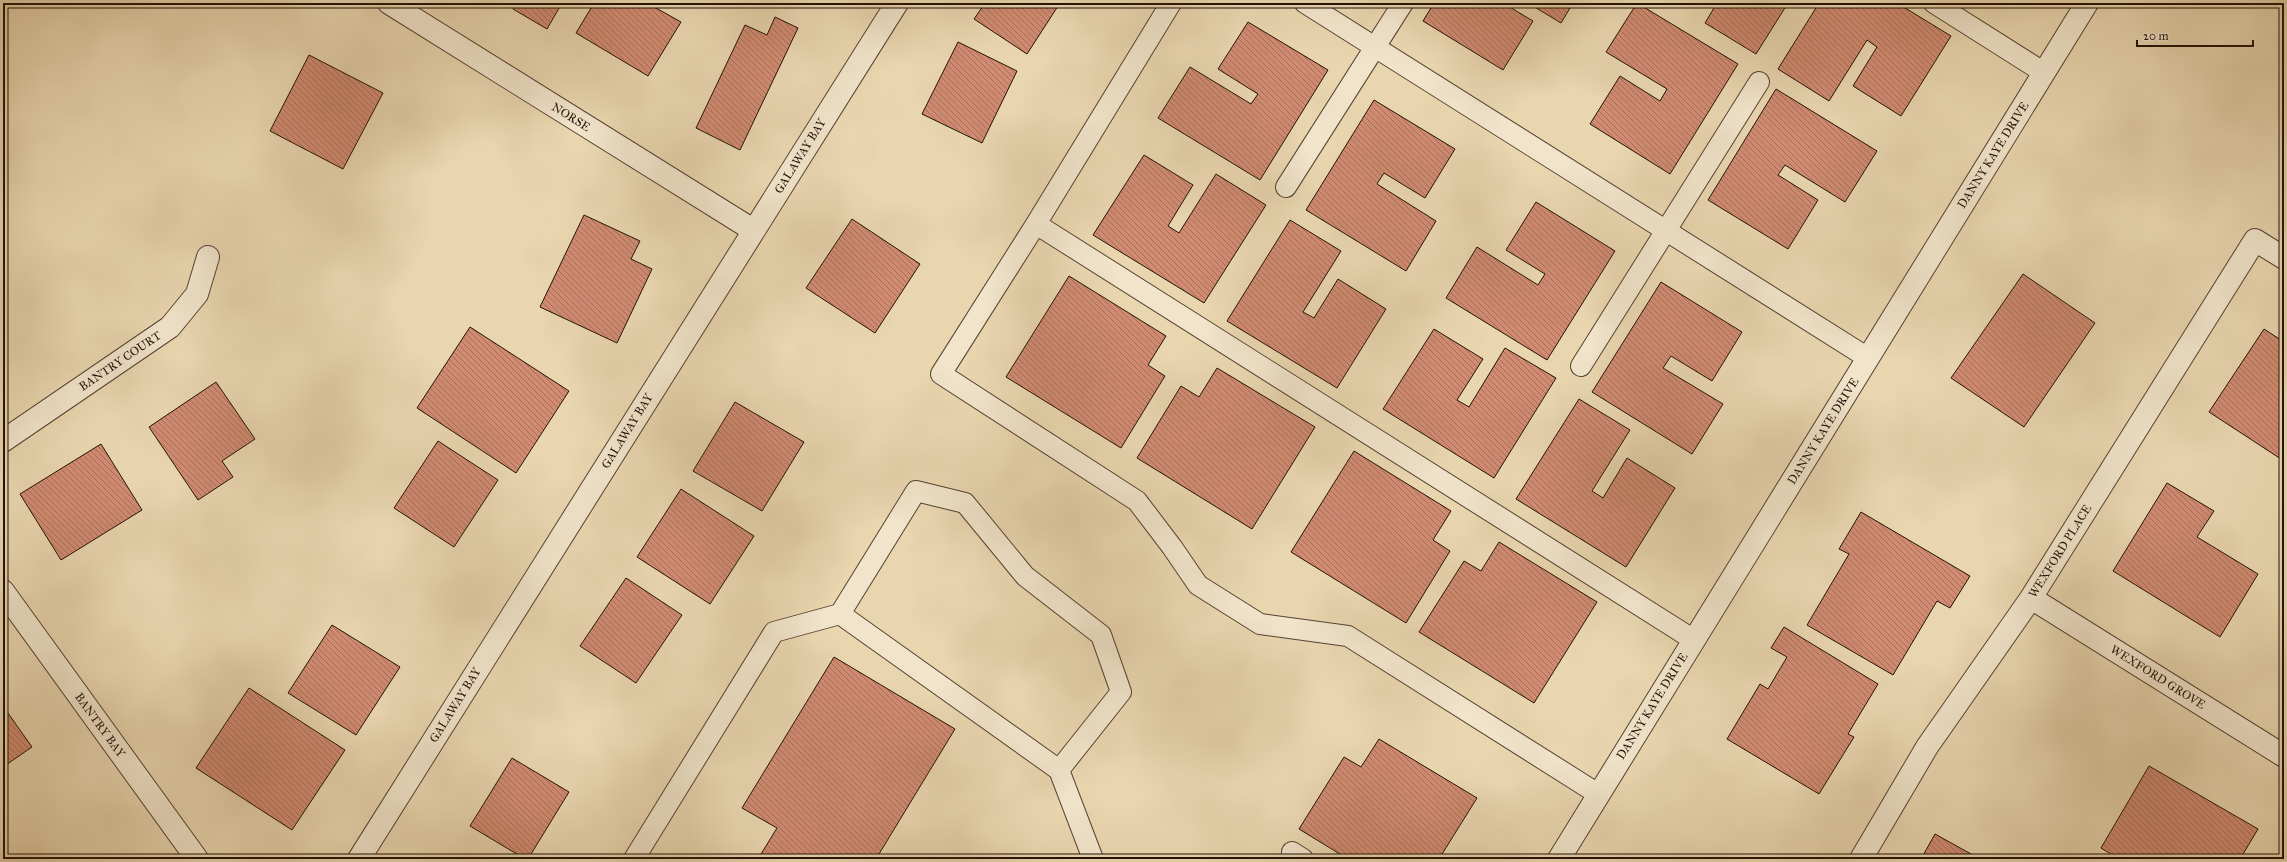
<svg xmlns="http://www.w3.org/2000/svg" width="2287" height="862" viewBox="0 0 2287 862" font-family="'IM FELL Great Primer',serif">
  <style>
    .building { fill: url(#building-back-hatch); stroke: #231107 }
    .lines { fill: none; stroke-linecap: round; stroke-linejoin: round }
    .lane-casing { stroke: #544231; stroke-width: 22 }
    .street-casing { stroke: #544231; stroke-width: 24 }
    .lane { stroke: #f1e4cb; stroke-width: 20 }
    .street { stroke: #f1e4cb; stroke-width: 22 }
    .labels { text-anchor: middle; stroke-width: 3; stroke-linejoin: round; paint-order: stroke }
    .street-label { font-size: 12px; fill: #231107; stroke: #f1e4cb }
  </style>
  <defs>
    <pattern id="building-back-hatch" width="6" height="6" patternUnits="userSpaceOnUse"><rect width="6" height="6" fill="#d08b71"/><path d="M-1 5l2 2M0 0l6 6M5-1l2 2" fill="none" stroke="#a8705b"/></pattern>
  </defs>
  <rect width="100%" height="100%" fill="#e9d6af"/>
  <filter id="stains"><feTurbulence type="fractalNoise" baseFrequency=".005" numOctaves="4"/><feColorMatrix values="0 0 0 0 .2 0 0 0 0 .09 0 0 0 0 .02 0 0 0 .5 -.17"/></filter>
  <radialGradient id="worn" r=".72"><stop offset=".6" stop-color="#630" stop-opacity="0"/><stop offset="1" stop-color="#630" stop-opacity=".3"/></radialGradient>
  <path class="building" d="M 516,3 L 562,3 L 547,29 L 513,9 Z
    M 594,3 L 647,3 L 681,22 L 648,76 L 576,33 Z
    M 985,3 L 1060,3 L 1027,54 L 974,19 Z
    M 1434,3 L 1503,3 L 1533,21 L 1503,70 L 1423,21 Z
    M 1528,3 L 1573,3 L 1561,23 Z
    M 1637,3 L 1738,64 L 1670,174 L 1590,124 L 1620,76 L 1660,101 L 1667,89 L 1606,52 Z
    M 1717,3 L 1788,3 L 1756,54 L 1705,23 Z
    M 1819,3 L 1897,3 L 1951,36 L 1901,116 L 1853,86 L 1877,47 L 1867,40 L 1829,101 L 1778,69 Z
    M 775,17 L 798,28 L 740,150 L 696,128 L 745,25 L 767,35 Z
    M 1248,22 L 1328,70 L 1260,180 L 1158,118 L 1190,67 L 1251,104 L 1258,94 L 1218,69 Z
    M 958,42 L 1017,71 L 982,143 L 922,114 Z
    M 309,55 L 383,93 L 343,169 L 270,131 Z
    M 1776,89 L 1877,151 L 1845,202 L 1785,165 L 1778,175 L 1818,200 L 1788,249 L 1708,200 Z
    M 1374,100 L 1455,149 L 1425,198 L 1384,173 L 1377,184 L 1436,221 L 1406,271 L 1306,210 Z
    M 1144,155 L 1193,185 L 1168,226 L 1179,233 L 1216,174 L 1266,205 L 1204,303 L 1093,235 Z
    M 1536,202 L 1615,251 L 1547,360 L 1446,298 L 1477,247 L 1538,285 L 1545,274 L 1506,250 Z
    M 584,215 L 640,241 L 631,259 L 652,269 L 617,343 L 540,307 Z
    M 852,219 L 920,264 L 875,333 L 806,288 Z
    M 1290,220 L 1341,251 L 1303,312 L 1314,318 L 1338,279 L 1386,309 L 1337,388 L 1227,321 Z
    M 2023,274 L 2095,323 L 2024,427 L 1951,378 Z
    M 1069,276 L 1166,336 L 1148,365 L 1165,376 L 1121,448 L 1006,377 Z
    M 1661,282 L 1742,332 L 1712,381 L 1671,356 L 1663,368 L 1723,404 L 1692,454 L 1592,392 Z
    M 470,327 L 569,391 L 516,473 L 417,408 Z
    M 1434,329 L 1483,359 L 1457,400 L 1469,407 L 1505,348 L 1556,378 L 1494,478 L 1383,409 Z
    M 2264,329 L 2284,342 L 2284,461 L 2209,412 Z
    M 1217,368 L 1315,427 L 1252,529 L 1137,458 L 1181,386 L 1199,397 Z
    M 216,382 L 255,439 L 222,461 L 233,477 L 198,500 L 149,427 Z
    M 1579,399 L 1630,430 L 1592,491 L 1603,498 L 1627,458 L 1675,488 L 1626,567 L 1516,499 Z
    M 735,402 L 804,442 L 762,511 L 693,471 Z
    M 438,441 L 498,480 L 454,547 L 394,508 Z
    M 101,444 L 142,510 L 61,560 L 20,494 Z
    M 1354,451 L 1451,511 L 1433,540 L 1450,551 L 1406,623 L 1291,552 Z
    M 2167,483 L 2214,511 L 2197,537 L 2258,574 L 2220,637 L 2113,571 Z
    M 681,489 L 754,536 L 710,604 L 637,557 Z
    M 1861,512 L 1970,576 L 1950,608 L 1937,601 L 1893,675 L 1807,625 L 1849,554 L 1839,549 Z
    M 1499,542 L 1597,602 L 1534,703 L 1419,632 L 1464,561 L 1481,571 Z
    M 626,578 L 682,615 L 636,683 L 580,646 Z
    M 332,625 L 400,667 L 356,735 L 288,693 Z
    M 1784,627 L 1878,684 L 1848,734 L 1854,737 L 1819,794 L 1727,739 L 1760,684 L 1768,689 L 1787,657 L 1771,648 Z
    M 834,657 L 955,729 L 876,859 L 826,859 L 819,855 L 816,859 L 758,859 L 777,828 L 742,808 Z
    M 249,688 L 345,750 L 292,830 L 196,768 Z
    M 3,706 L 32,747 L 3,767 Z
    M 1379,739 L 1477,798 L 1439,859 L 1348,859 L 1299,829 L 1344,757 L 1361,767 Z
    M 512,758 L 569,792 L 528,859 L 525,859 L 470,826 Z
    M 2149,766 L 2258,829 L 2240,859 L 2119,859 L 2101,848 Z
    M 1935,834 L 1980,859 L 1921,859 Z"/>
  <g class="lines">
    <g class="lane-casing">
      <path id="lane" d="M 1171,3 L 1036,224 L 941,374 L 1137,501 L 1172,547 L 1198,585 L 1260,624 L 1348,636 L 1598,794
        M 1305,3 L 1868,358
        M 1934,3 L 2043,72
        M 1286,187 L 1403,3
        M 1036,224 L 1694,640
        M 1581,366 L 1759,82
        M 1059,770 L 1121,692 L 1101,635 L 1025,576 L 965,503 L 916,491 L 840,614 L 1059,770 L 1093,859
        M 1292,852 L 1303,859
        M 634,859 L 774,632 L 840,614"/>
    </g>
    <g class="street-casing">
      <path id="street" d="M 389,3 L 753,230
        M 3,441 L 170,327 L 197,294 L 208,257
        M 3,591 L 197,859
        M 2031,598 L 2284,756
        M 359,859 L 897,3
        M 1559,859 L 2087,3
        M 1861,859 L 1927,747 L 2031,598 L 2255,240 L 2284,258"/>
    </g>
    <use href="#lane" class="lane"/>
    <use href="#street" class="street"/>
  </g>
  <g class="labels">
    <g class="street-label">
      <text transform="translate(571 117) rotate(32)" y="4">NORSE</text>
      <text transform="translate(1993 155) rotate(-58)" y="4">DANNY KAYE DRIVE</text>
      <text transform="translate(800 156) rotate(-58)" y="4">GALAWAY BAY</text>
      <text transform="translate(120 361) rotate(-34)" y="4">BANTRY COURT</text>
      <text transform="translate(627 431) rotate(-58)" y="4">GALAWAY BAY</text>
      <text transform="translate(1823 431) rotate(-58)" y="4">DANNY KAYE DRIVE</text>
      <text transform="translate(2060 551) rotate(-58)" y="4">WEXFORD PLACE</text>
      <text transform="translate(2158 677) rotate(32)" y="4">WEXFORD GROVE</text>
      <text transform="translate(455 705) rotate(-58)" y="4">GALAWAY BAY</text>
      <text transform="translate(1652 706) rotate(-58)" y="4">DANNY KAYE DRIVE</text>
      <text transform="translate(100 725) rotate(54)" y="4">BANTRY BAY</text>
    </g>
  </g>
  <rect width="2287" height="862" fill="none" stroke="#e9d6af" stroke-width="16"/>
  <rect x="4" y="4" width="2279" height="854" fill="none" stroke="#231107" stroke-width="2"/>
  <rect x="8" y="8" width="2271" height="846" fill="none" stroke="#231107"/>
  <path d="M2137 40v6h116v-6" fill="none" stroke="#231107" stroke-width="2"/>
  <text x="2143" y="40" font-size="12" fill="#231107" stroke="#f1e4cb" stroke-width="3" paint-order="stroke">20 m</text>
  <rect width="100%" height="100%" filter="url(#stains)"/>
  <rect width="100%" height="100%" fill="url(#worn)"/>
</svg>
